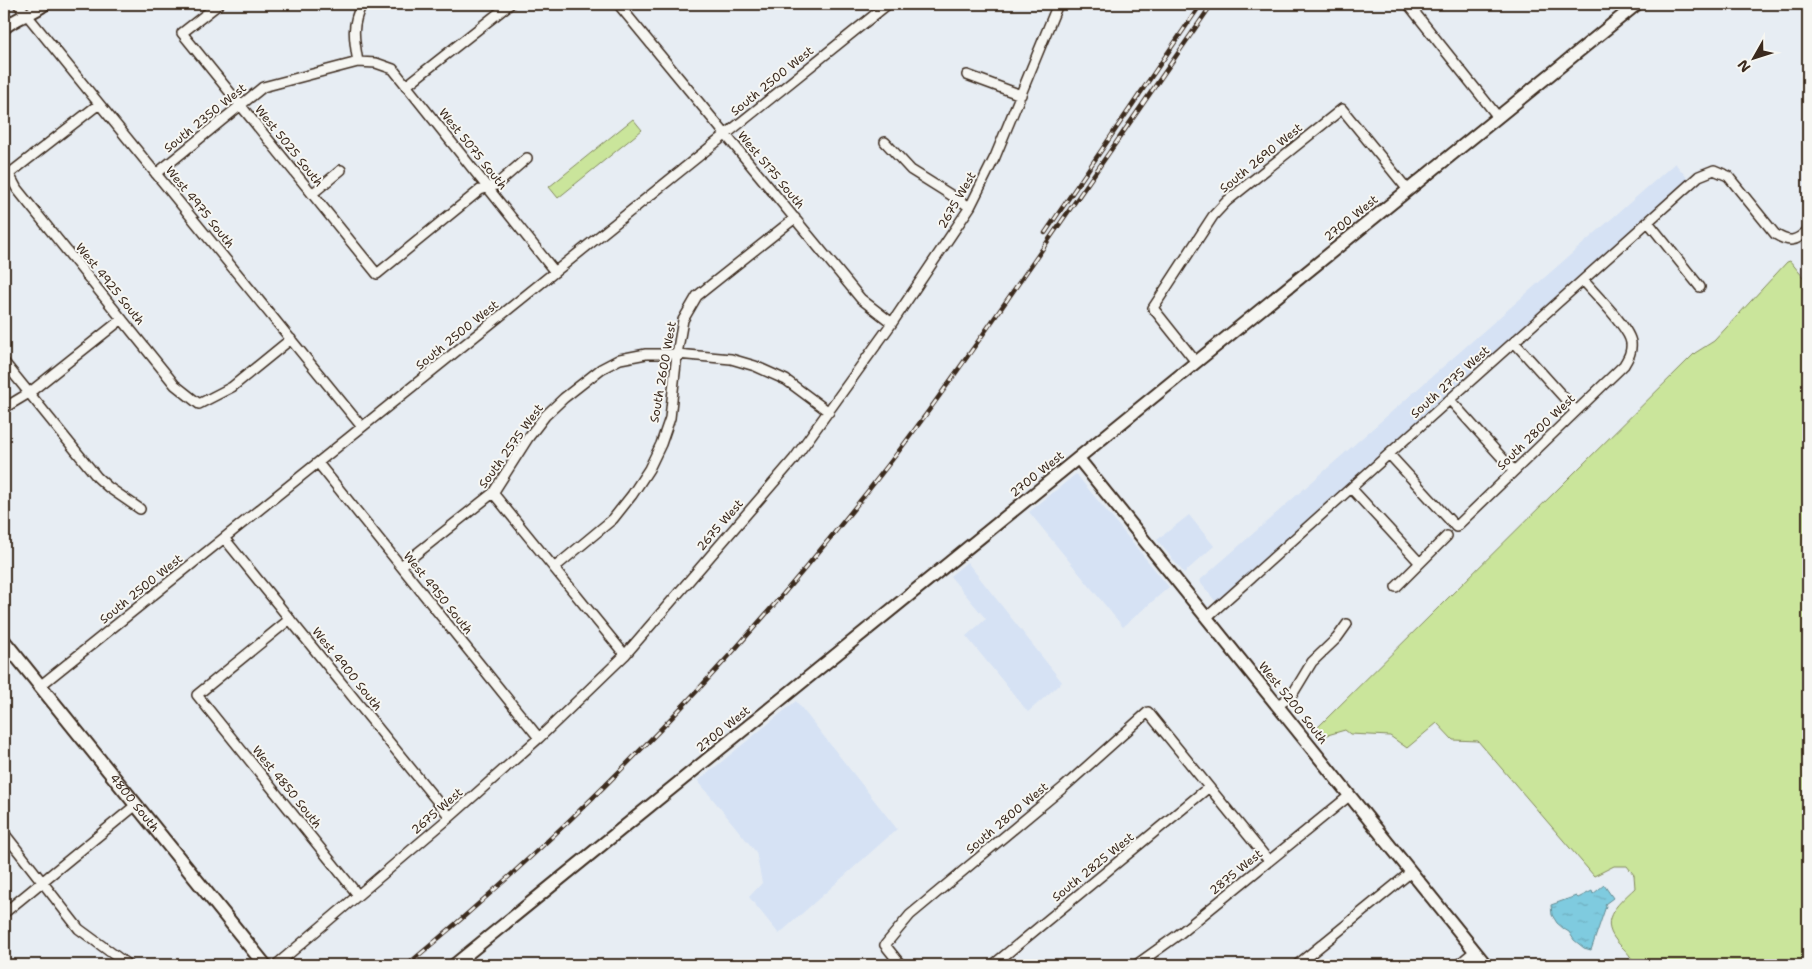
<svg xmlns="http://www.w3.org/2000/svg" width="1812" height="969" viewBox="0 0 1812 969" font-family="'Shantell Sans',sans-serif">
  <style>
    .built { fill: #d6e2f4 }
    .green { fill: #cae59b; stroke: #82885c }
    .water { fill: url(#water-ripples); stroke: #648b92 }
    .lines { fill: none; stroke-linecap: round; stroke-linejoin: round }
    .minor-casing { stroke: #3b2a1e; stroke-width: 12 }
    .tertiary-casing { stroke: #3b2a1e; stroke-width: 15 }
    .secondary-casing { stroke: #3b2a1e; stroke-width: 16 }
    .minor { stroke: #f6f6f2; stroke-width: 9 }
    .tertiary { stroke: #f6f6f2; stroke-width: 11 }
    .secondary { stroke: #f6f6f2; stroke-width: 12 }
    .rail-casing { stroke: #3b2a1e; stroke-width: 4.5 }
    .rail { stroke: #f6f6f2; stroke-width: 2.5; stroke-dasharray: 8; stroke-linecap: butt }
    .labels { text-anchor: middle; stroke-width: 4; stroke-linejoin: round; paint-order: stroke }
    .street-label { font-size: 12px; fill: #3b2a1e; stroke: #f6f6f2 }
  </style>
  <defs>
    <pattern id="water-ripples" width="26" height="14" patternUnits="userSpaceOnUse" patternTransform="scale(1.25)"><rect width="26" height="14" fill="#7fcbdf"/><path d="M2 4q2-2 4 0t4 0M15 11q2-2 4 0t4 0" fill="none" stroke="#6faebf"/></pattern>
  </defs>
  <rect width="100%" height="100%" fill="#e7edf3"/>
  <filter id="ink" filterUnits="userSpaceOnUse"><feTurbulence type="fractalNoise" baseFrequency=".02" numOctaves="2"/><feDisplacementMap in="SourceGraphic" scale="10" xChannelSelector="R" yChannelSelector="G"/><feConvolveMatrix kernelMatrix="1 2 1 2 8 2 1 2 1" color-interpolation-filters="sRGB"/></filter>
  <g filter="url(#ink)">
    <path class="built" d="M 1675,163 L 1688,179 L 1216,602 L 1199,581 Z
      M 1076,474 L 1169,587 L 1123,627 L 1029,512 Z
      M 1189,515 L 1214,546 L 1184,573 L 1157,540 Z
      M 967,562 L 1062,682 L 1028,712 L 966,636 L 986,619 L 950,576 Z
      M 796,701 L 897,829 L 779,934 L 749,897 L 762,883 L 756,852 L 698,781 Z"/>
    <path class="green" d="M 633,119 L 642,130 L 558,198 L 549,187 Z
      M 1790,261 L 1808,283 L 1808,965 L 1634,965 C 1632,957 1627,952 1621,946 C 1596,921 1616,906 1635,888 L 1634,875 L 1627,866 L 1614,866 L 1594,876 L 1478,741 L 1453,740 L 1437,723 L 1407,748 L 1390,736 L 1350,734 L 1345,730 L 1324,736 L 1317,728 L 1695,353 L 1714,341 L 1787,262 Z"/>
    <path class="water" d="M 1604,885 L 1613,898 L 1605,904 L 1606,906 L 1591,950 L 1584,948 L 1574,940 L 1569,932 L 1564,929 L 1557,923 L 1552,915 L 1551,905 L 1576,896 L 1578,898 L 1592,891 L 1593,894 Z"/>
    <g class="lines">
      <g class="minor-casing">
        <path id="minor" d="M 18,4 L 362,427
          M 219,4 L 182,33 L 377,274 L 480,190 L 496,185 L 527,158
          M 618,4 L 861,299 L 892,323
          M 1408,4 L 1498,117
          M 358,62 C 354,39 351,25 362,4
          M 967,75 L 1021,95
          M 406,86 L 510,4
          M 99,104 L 9,174 L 17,189 L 175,385 L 199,404 L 232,387 L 291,339
          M 885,142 L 911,170 L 970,207
          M 156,174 L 263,87 L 358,62 L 376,63 L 393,69 L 555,272
          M 312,194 L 341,170
          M 1648,222 L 1700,287
          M 1514,342 L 1576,411
          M 4,362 L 97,477 L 108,487 L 140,509
          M 1196,362 L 1153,308 L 1213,216 L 1227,201 L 1342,109 L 1408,190
          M 1450,400 L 1514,471
          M 4,408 L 29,393 L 122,319
          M 1389,454 L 1456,527 L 1624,365 C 1628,358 1632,352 1631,343 C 1630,328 1594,293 1583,280
          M 318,463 L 539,738
          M 1351,488 L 1420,563
          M 493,493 L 625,655
          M 224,538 L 450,817
          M 401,566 L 493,493 L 528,438 L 545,416 L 564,398 L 601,369 L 620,359 L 646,354 L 677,354 L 731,359 L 755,366 L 786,380 L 829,412
          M 554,568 L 613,519 L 632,495 L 649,469 L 661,444 L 670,418 L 677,354 L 683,320 L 697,296 L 795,218
          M 1396,587 L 1447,536
          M 1206,618 L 1699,176 L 1714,170 L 1728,176 L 1775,234 C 1789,243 1796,242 1808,230
          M 290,619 L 197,695 L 358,895
          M 40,686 L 888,4
          M 1277,706 L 1292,695 L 1312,662 L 1337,638 L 1347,624
          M 4,833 L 79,929 L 128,965
          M 4,913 L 136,805
          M 276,965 L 450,817 L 539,738 L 625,655 L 794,459 L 892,323 L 970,207 L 995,157 L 1058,4
          M 901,965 L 885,945 L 910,915 L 1064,787 L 1148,712 L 1269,861
          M 993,965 L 1209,787
          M 1136,965 L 1178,935 L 1349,796
          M 1297,965 L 1411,872
          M 1458,965 L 1475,951"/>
      </g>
      <g class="tertiary-casing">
        <path id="tertiary" d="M 4,28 C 17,17 33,14 45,4
          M 1078,458 L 1486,965
          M 454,965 L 1637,4"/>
      </g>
      <g class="secondary-casing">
        <g id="secondary">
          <path id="s1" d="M 4,641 L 265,965"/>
        </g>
      </g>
      <use href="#minor" class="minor"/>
      <use href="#tertiary" class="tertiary"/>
      <use href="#secondary" class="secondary"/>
      <g class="rail-casing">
        <path id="rail" d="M 1045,233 L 1201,4
          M 407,965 C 587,816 749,646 892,460 C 941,396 986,330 1032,264 C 1092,177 1152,91 1212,4"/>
      </g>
      <use href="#rail" class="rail"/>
    </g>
  </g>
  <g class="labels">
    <g class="street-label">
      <text transform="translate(772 81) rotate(-39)" y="4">South 2500 West</text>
      <text transform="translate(205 118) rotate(-39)" y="4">South 2350 West</text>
      <text transform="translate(289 146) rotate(51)" y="4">West 5025 South</text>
      <text transform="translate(473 149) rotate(51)" y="4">West 5075 South</text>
      <text transform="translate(1261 158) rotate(-39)" y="4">South 2690 West</text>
      <text transform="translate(771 170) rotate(50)" y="4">West 5175 South</text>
      <text transform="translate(957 200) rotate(-60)" y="4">2675 West</text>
      <text transform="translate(200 207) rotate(51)" y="4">West 4975 South</text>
      <text transform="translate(1351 218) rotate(-39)" y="4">2700 West</text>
      <text transform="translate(110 284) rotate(51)" y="4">West 4925 South</text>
      <text transform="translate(457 335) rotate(-39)" y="4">South 2500 West</text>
      <text transform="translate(663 372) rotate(-80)" y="4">South 2600 West</text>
      <text transform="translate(1450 382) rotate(-42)" y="4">South 2775 West</text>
      <text transform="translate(1536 432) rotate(-44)" y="4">South 2800 West</text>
      <text transform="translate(511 446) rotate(-54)" y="4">South 2575 West</text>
      <text transform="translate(1037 474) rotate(-39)" y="4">2700 West</text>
      <text transform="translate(720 525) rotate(-49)" y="4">2675 West</text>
      <text transform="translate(141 589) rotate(-39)" y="4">South 2500 West</text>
      <text transform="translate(438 593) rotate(51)" y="4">West 4950 South</text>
      <text transform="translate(347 669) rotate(51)" y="4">West 4900 South</text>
      <text transform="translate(1293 703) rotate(51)" y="4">West 5200 South</text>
      <text transform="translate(723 729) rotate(-39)" y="4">2700 West</text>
      <text transform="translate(287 787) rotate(51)" y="4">West 4850 South</text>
      <text dy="4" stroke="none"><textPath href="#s1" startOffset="208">4800 South</textPath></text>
      <text transform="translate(437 811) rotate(-41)" y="4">2675 West</text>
      <text transform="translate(1007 818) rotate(-40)" y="4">South 2800 West</text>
      <text transform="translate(1093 867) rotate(-39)" y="4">South 2825 West</text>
      <text transform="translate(1236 872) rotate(-39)" y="4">2875 West</text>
    </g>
  </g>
  <rect width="1812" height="969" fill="none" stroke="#f6f6f2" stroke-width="20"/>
  <rect x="10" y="10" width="1792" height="949" fill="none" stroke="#3b2a1e" stroke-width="2" filter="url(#ink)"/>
  <g transform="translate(1754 58) rotate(231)" stroke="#f6f6f2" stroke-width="4" paint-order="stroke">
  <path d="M0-4L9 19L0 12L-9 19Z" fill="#3b2a1e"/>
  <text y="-8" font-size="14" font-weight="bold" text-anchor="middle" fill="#3b2a1e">N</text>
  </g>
</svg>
